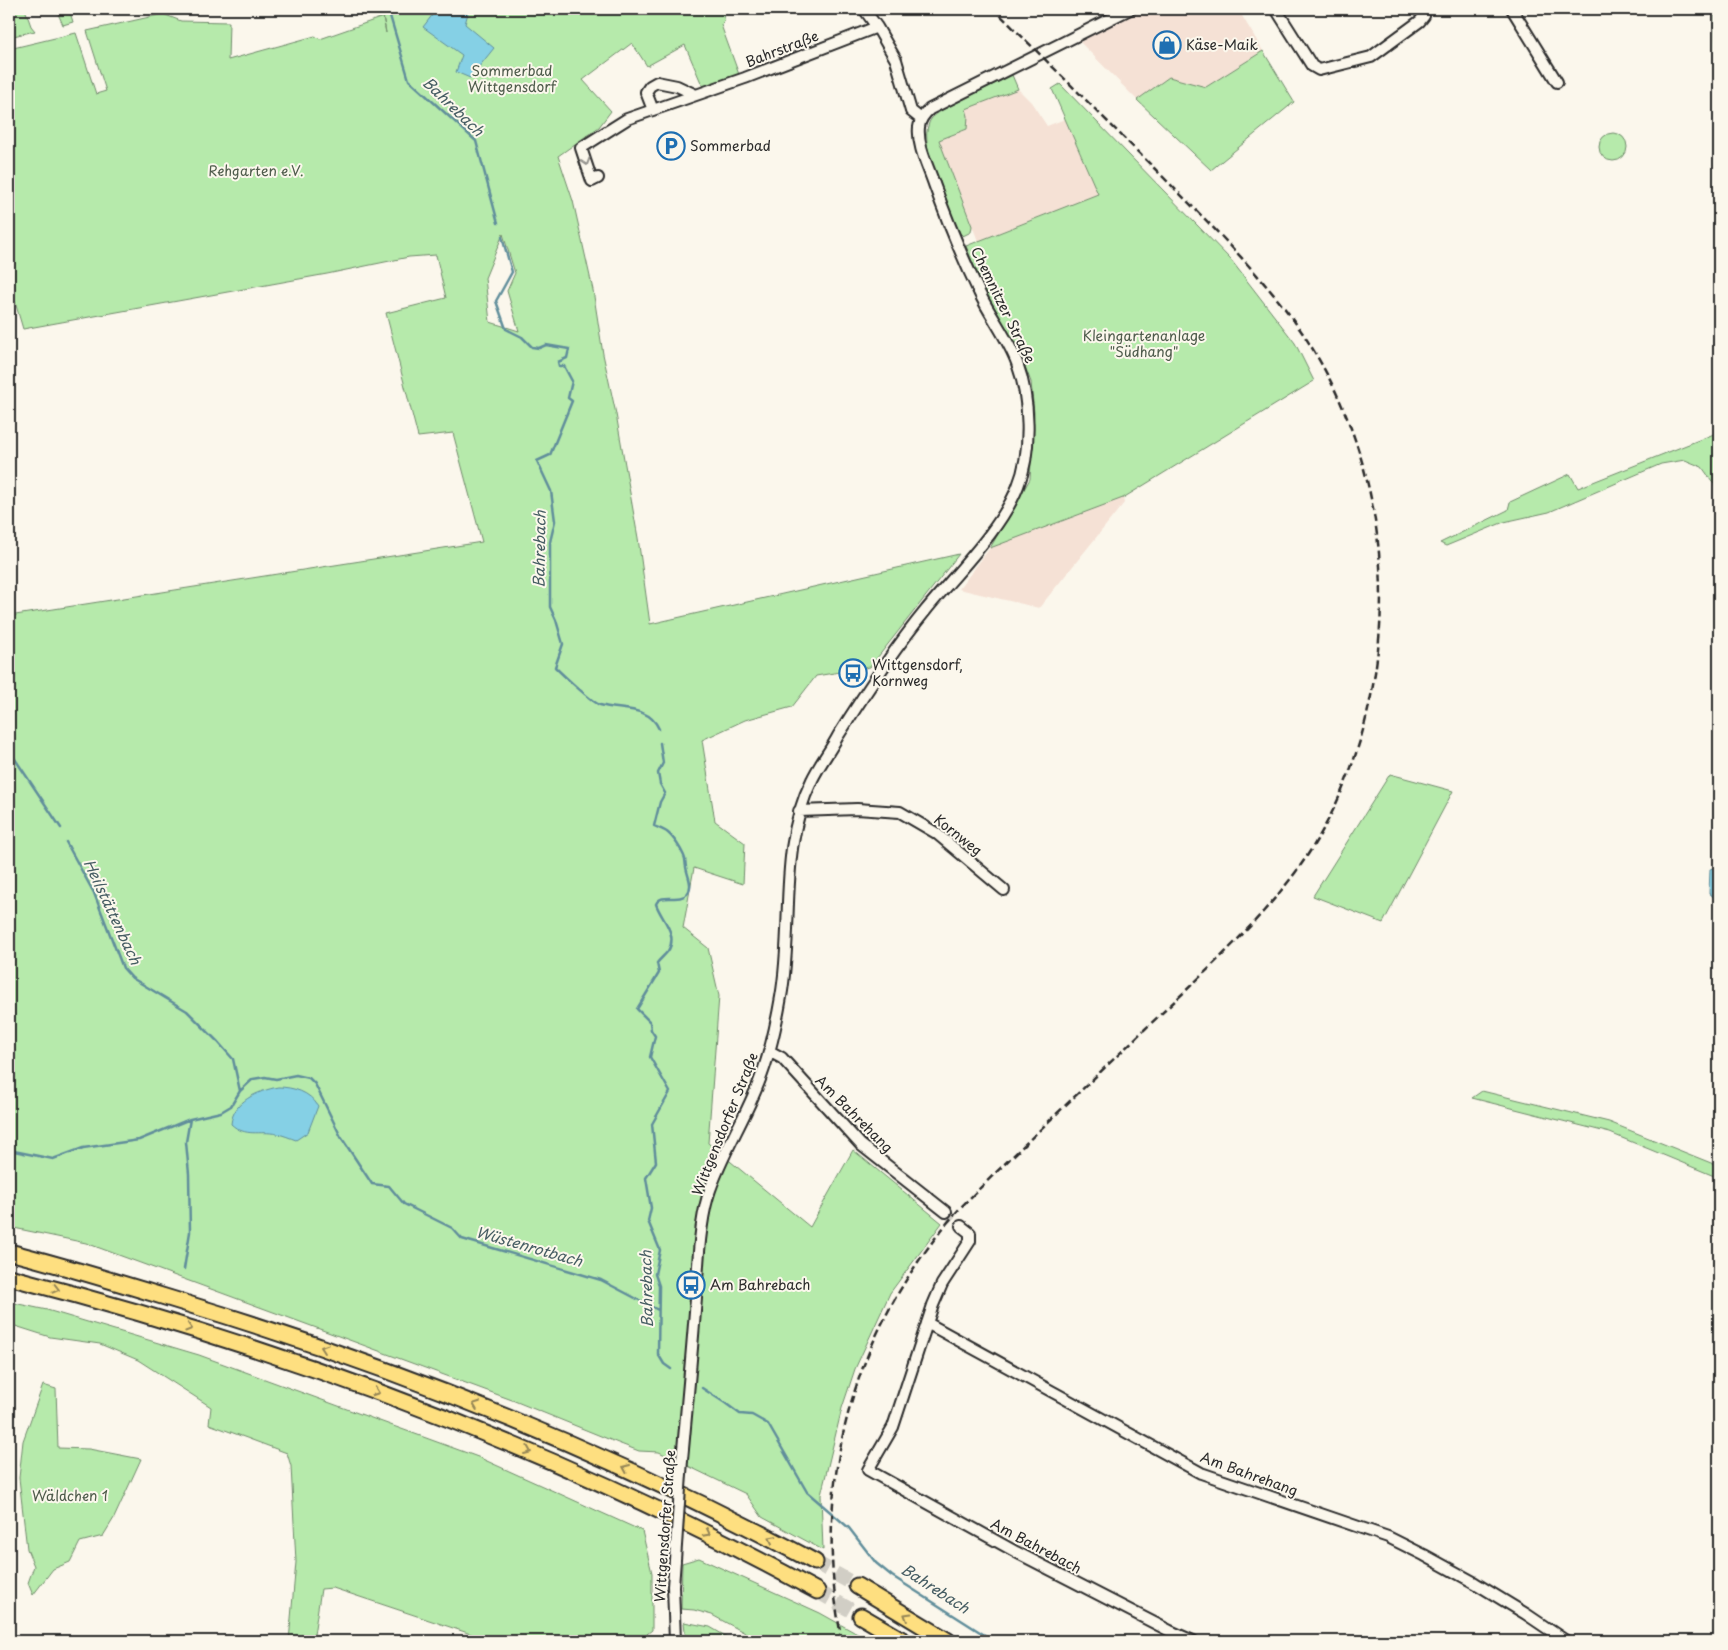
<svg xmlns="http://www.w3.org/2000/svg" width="1728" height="1650" viewBox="0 0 1728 1650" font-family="'Playpen Sans',sans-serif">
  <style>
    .built { fill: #f5e1d5 }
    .green { fill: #b6eaab; stroke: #708a6b; fill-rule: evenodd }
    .water { fill: #85d0e5; stroke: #618e9b }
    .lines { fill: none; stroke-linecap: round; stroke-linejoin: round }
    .stream { stroke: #618e9b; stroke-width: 2.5 }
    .minor-tunnel { stroke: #d1cec5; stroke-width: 10; stroke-dasharray: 10 5; stroke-linecap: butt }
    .highway-tunnel { stroke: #d1cec5; stroke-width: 15; stroke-dasharray: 15 8; stroke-linecap: butt }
    .minor-casing { stroke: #2b2b2b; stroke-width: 14 }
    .highway-casing { stroke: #2b2b2b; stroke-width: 19 }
    .minor { stroke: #fbf7ec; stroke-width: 10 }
    .highway { stroke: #fedf80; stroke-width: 15 }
    .rail { stroke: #2b2b2b; stroke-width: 2.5; stroke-dasharray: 8 4; stroke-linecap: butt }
    .minor-bridge-casing { stroke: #2b2b2b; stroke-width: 14; stroke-linecap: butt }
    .minor-bridge { stroke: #fbf7ec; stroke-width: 10 }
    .oneway { stroke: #93918c }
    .oneway2 { stroke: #948556 }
    .labels { text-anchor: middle; stroke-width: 4; stroke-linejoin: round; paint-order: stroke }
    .poi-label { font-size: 14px; fill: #2b2b2b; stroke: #fbf7ec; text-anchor: start }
    .street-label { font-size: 14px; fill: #2b2b2b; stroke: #fbf7ec }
    .park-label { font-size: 14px; fill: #4e5b4b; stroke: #fbf7ec }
    .water-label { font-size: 15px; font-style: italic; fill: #465d63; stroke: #fbf7ec }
  </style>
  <rect width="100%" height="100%" fill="#fbf7ec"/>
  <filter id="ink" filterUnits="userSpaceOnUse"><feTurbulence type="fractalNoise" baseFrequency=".02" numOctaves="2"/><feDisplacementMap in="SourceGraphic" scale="10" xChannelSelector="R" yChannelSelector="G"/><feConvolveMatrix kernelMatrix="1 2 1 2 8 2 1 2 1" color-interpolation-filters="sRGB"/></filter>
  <g filter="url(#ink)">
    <path class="built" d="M 1122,9 L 1238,9 L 1263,51 L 1206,87 L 1169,77 L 1137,100 L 1080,42 L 1126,16 Z
      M 1018,89 L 1031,102 L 1047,126 L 1065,119 L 1098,194 L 978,241 L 939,140 L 967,129 L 965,109 Z
      M 1123,498 L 1124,503 L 1039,608 L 959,589 L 990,548 Z"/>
    <path class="green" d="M 9,9 L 25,9 L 31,26 L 35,31 L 9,37 Z
      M 56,9 L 69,9 L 73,22 L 63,25 Z
      M 382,9 L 721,9 L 725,21 L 721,25 L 741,80 L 705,92 L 685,45 L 647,66 L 632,43 L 583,80 L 611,111 L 599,127 L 558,156 L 573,201 L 593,290 L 603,354 L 616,414 L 638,538 L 650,624 L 959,554 L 870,667 L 816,676 L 792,707 L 745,720 L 702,740 L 715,821 L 745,843 L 743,884 L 694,868 L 683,928 L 708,948 L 719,996 L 708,1143 L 810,1227 L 853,1150 L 942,1223 L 890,1293 L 855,1369 L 842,1408 L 821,1495 L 823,1550 L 762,1517 L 746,1494 L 659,1452 L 639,1451 L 618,1443 L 512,1400 L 86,1243 L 9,1227 L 9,616 L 482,542 L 453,433 L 418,437 L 386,313 L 446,298 L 436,255 L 409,257 L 327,274 L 23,329 L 12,292 L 9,292 L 9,49 L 76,33 L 96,94 L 106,91 L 87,31 L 163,14 L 181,21 L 229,22 L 228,60 L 315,36 L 320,39 L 383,17 L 386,33 ZM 503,234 L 515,273 L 507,291 L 519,331 L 490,322 L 485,278 Z
      M 1715,9 L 1719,9 L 1719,58 L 1716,56 Z
      M 1263,51 L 1294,102 L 1211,170 L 1137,100 L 1169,77 L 1206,87 Z
      M 1012,75 L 1018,89 L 966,109 L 968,116 L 967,129 L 939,140 L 972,226 L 971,232 L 963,236 L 960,233 C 949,209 918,148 929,123 C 931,117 937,114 942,110 Z
      M 1060,84 L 1231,260 L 1295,343 L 1314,381 L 1123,498 L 990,548 L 1030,479 L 1034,413 L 1031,382 L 1017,346 L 986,296 L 966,246 L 1098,194 L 1052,89 Z
      M1599 147a14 14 0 1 1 28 0a14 14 0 1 1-28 0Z
      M 1719,432 L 1719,491 L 1702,467 L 1685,460 L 1661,464 L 1549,512 L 1504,522 L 1446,546 L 1440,543 L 1508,510 L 1510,502 L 1570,474 L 1578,488 Z
      M 1390,774 L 1453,791 L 1383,923 L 1313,896 Z
      M 1482,1091 L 1609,1122 L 1716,1165 L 1719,1166 L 1719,1178 L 1610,1133 L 1472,1098 Z
      M 9,1302 L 47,1310 L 199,1355 L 478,1457 L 642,1531 L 652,1573 L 652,1630 L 647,1634 L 648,1641 L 492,1641 L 333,1588 L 321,1589 L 313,1641 L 289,1641 L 296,1562 L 291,1466 L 287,1453 L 209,1424 L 211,1407 L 138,1360 L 100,1344 L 50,1337 L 9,1324 Z
      M 43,1385 L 56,1389 L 58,1448 L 89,1449 L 141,1459 L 114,1518 L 103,1536 L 80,1542 L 70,1562 L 53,1569 L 33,1595 L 28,1583 L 34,1566 L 27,1549 L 19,1478 L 23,1441 Z
      M 699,1558 L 820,1613 L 870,1641 L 760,1641 L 712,1615 L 694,1610 L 681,1609 L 682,1563 Z
      M 684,1622 L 710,1627 L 734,1641 L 686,1641 Z"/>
    <path class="water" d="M 437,9 L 469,9 L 465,24 L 494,48 L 470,78 L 456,72 L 462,55 L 423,27 Z
      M 1719,866 L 1719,902 L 1709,893 L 1710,869 Z
      M 278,1087 C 293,1087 310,1092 318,1106 L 308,1132 L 296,1140 C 290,1138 284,1135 277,1134 C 259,1130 246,1138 231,1124 C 233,1101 258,1091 278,1087 Z"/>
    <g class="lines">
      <path class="stream" d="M 388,9 L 409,80 L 476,141 L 498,223
        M 502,237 L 512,272 L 496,301 L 506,329 L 522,337 L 532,347 L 539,348 L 546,345 L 569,349 L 567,358 L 558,362 L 559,366 L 564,366 L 572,381 L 568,398 L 572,401 L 550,455 L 537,461 L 551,491 L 555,521 L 550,542 L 550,607 L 556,620 L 563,644 L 555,667 C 563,675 592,702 600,705 C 620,711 649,705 659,729
        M 660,743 L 663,763 L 658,773 L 660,784 L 665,793 L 660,802 L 654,826 C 658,828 665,830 668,833 C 674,838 681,849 684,856 C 686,860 685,863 686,867 C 687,875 694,886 687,894 C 679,903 661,892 656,904 C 661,919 679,934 668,951 C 665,955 660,959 657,963 L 659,973 L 637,1009 L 650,1022 L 651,1030 L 655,1036 L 650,1057 L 670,1092 L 652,1124 L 656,1162 L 646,1178 L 651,1208 L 648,1221 L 660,1250 L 655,1274 L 659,1286 L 658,1354 L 664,1364 L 671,1369
        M 9,750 L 61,828
        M 66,842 L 94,893 L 123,968 L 132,978 L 187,1011 L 218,1042 L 233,1059 L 240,1091
        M 9,1150 L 53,1159 L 83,1148 L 139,1140 L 190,1119 L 221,1112 L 231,1106 L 240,1091 L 253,1079 L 265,1077 L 276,1079 L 296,1075 L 309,1078 L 315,1084 L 341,1137 L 372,1184 L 389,1186 L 404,1204 L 452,1228 L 462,1239 L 601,1280 L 658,1310
        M 184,1269 L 190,1232 L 189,1174 L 186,1142 L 190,1119
        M 702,1388 L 725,1403 L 740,1414 L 752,1415 L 768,1424 L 807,1492 L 849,1528 L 876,1563 L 892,1576 L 994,1641"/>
      <path class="minor-tunnel" d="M 946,1212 L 961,1226"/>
      <path class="highway-tunnel" d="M 815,1562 L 857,1586
        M 817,1591 L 861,1616"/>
      <g class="minor-casing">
        <path id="minor" d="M 864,9 L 877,27 L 896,60 L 911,111 L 921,119
          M 1276,9 L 1312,66 L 1319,70 L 1371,57 L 1420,21 L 1424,16 L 1421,9
          M 1512,9 L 1557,82
          M 653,110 L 646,92 L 650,86 L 657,82 L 677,86 L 696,95
          M 598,178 L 592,181 L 581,148 L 627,119 L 745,78 L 877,27
          M 799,811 L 857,809 L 900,812 L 936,833 L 1004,890
          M 769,1051 L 782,1058 L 861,1145 L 946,1212
          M 961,1226 L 970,1233 L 970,1241 L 942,1284 L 933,1305 L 893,1427 L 868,1470 L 1016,1552 L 1170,1631 L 1193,1641
          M 927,1323 L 1201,1473 L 1388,1537 L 1424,1555 L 1475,1583 L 1526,1614 L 1566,1641
          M 682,1460 C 687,1406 692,1352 696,1298 C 698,1267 699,1227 708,1196 C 720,1157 744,1121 759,1082 C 770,1055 776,1026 781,997 C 794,925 778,848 812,780 C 819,765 830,751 838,736 C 865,693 894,649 926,610 C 955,574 1002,529 1018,486 C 1032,452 1030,398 1017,363 C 1008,338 990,316 979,292 C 962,257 947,220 934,184 C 928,166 917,146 919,127 C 920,119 924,114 930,109 L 1130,9
          M 675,1560 L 673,1586 L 675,1641"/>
      </g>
      <g class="highway-casing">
        <path id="highway" d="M 9,1252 C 69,1267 129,1286 188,1304 C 405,1370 615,1455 815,1562
          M 9,1277 C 289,1349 563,1452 817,1591
          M 857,1586 L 948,1641
          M 861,1616 L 904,1641"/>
      </g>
      <use href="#minor" class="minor"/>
      <use href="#highway" class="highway"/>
      <path class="rail" d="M 842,1641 C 810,1483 853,1328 961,1207 C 1021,1147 1083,1089 1144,1030 C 1197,980 1251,931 1295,873 C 1341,811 1368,734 1377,658 C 1393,534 1360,403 1282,305 C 1243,256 1198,212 1154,168 C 1101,115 1048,62 994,9"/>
      <g class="minor-bridge-casing">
        <path id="minor-bridge" d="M 675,1560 L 682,1460"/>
      </g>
      <use href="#minor-bridge" class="minor-bridge"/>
    </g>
    <defs><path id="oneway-chevron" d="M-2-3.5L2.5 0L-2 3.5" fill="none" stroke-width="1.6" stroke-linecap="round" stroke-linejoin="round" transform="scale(1.25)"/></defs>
    <use class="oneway" href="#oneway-chevron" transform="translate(586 162) rotate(72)"/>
    <g class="oneway2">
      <use href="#oneway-chevron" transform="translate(56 1289) rotate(14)"/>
      <use href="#oneway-chevron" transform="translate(189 1328) rotate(17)"/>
      <use href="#oneway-chevron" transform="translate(324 1348) rotate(-161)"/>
      <use href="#oneway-chevron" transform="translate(376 1392) rotate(20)"/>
      <use href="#oneway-chevron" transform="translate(476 1405) rotate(-159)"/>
      <use href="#oneway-chevron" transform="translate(528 1451) rotate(23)"/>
      <use href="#oneway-chevron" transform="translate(626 1468) rotate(-156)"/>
      <use href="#oneway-chevron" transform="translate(707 1533) rotate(27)"/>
      <use href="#oneway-chevron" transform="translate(772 1539) rotate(-152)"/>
      <use href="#oneway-chevron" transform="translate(907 1616) rotate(-149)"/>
    </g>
  </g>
  <defs>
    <g id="shop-ring" transform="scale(1.4375)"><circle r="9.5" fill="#fbf7ec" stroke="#1f6fb2" stroke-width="1.5"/><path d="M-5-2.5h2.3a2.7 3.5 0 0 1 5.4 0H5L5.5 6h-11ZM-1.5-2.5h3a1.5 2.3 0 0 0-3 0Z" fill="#1f6fb2"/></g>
    <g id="parking-ring" transform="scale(1.4375)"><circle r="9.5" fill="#fbf7ec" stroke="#1f6fb2" stroke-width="1.5"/><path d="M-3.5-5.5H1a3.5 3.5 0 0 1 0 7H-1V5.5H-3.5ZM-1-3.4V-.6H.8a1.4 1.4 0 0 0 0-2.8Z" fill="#1f6fb2"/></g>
    <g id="bus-ring" transform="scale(1.4375)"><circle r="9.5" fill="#fbf7ec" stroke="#1f6fb2" stroke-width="1.5"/><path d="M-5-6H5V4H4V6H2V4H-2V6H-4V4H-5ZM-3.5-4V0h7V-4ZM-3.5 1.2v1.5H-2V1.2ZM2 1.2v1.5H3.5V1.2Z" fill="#1f6fb2"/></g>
  </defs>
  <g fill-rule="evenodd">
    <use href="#shop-ring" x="1167" y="45"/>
    <use href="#parking-ring" x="671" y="146"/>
    <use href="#bus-ring" x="853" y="673"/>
    <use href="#bus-ring" x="691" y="1285"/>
  </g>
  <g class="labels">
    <g class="poi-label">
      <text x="1186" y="50">Käse-Maik</text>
      <text x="690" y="151">Sommerbad</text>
      <text x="872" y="670">Wittgensdorf,<tspan x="872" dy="16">Kornweg</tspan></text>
      <text x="710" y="1290">Am Bahrebach</text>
    </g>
    <g class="street-label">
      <text transform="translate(782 49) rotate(-21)" y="5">Bahrstraße</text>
      <text transform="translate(1003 305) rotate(64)" y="5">Chemnitzer Straße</text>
      <text transform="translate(958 835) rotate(38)" y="5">Kornweg</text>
      <text transform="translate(854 1114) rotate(45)" y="5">Am Bahrehang</text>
      <text transform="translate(725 1124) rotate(-68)" y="5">Wittgensdorfer Straße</text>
      <text transform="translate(1249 1474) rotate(20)" y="5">Am Bahrehang</text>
      <text transform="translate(665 1526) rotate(-86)" y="5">Wittgensdorfer Straße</text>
      <text transform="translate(1036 1546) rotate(28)" y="5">Am Bahrebach</text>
    </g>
    <g class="park-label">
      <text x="512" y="76">Sommerbad<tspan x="512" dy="16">Wittgensdorf</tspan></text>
      <text x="256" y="176">Rehgarten e.V.</text>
      <text x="1144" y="341">Kleingartenanlage<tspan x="1144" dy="16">"Südhang"</tspan></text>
      <text x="70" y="1501">Wäldchen 1</text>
    </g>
    <g class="water-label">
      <text transform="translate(453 107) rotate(44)" y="5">Bahrebach</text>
      <text transform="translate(540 549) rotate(-89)" y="5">Bahrebach</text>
      <text transform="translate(112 912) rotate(65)" y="5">Heilstättenbach</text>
      <text transform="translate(529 1247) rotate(16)" y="5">Wüstenrotbach</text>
      <text transform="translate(647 1289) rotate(-91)" y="5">Bahrebach</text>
      <text transform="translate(935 1589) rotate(33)" y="5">Bahrebach</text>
    </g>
  </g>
  <rect width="1728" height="1650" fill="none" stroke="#fbf7ec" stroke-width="30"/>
  <rect x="15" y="15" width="1698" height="1620" fill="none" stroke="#2b2b2b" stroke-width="2" filter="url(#ink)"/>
</svg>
